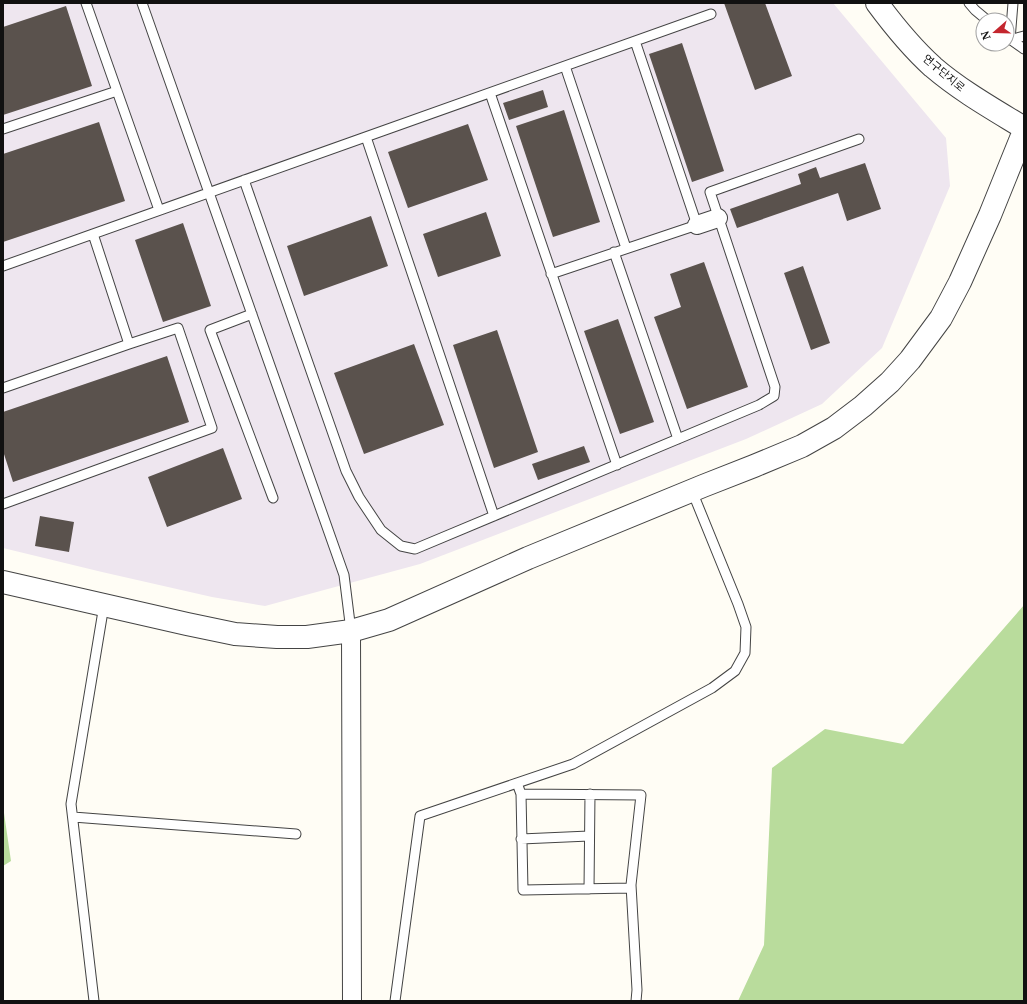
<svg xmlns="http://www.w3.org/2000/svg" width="1027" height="1004" viewBox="0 0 1027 1004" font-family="'PT Serif','Noto Sans KR',serif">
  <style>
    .industrial { fill: #eee6ef }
    .forest { fill: #b9dc9c }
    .building { fill: #5a524d }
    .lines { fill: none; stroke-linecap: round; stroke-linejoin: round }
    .service-casing { stroke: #444; stroke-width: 11 }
    .minor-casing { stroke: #444; stroke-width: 20 }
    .tertiary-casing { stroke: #444; stroke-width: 24 }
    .service { stroke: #fff; stroke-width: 9 }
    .minor { stroke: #fff; stroke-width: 18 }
    .tertiary { stroke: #fff; stroke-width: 22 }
    .labels { text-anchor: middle; stroke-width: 4; stroke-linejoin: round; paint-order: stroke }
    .street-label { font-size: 11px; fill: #111; stroke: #fff }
  </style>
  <rect width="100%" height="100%" fill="#fffdf5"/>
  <path class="industrial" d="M 3,3 L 833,3 L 946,138 L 950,186 L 882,348 L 822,404 L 746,439 L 420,564 L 265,606 L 212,597 L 102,572 L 3,548 Z"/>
  <path class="forest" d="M 1024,605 L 1024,1001 L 738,1001 L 764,945 L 772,768 L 825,729 L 903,744 Z
    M 3,806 L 11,861 L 3,866 Z"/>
  <path class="building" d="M 724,3 L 765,3 L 792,76 L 755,90 Z
    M 66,6 L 92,86 L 3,115 L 3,27 Z
    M 682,43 L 724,171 L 692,182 L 649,54 Z
    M 543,90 L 548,107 L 509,120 L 503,103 Z
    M 564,110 L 600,222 L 553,237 L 516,126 Z
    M 99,122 L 125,201 L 3,242 L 3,154 Z
    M 468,124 L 488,180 L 408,208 L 388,152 Z
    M 865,163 L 881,209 L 847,221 L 838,193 L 737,228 L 730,209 L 801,184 L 798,174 L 816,167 L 820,178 Z
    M 486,212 L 501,256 L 438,277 L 423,234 Z
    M 371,216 L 388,266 L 304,296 L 287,246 Z
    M 183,223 L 211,306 L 163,322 L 135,240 Z
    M 704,262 L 748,387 L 687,409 L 654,317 L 681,307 L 670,274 Z
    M 803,266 L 830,343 L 811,350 L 784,273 Z
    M 618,319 L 654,422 L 620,434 L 584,331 Z
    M 497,330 L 538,452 L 494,468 L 453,345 Z
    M 414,344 L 444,425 L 364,454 L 334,373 Z
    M 167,356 L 189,422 L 13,482 L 3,451 L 3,412 Z
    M 584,446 L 590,462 L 538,480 L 532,464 Z
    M 223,448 L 242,499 L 167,527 L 148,477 Z
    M 40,516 L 74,522 L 69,552 L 35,546 Z"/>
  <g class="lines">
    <g class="service-casing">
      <path id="service" d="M 86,3 L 159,210
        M 142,3 L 344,575 L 351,631
        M 969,3 L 975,10 L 987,20
        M 1013,3 L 1010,40 L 1024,36
        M 1007,37 L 1024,49
        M 565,66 L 626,248
        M 490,93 L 617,465
        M 3,129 L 117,91
        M 366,137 L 494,516
        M 244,180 L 346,471 L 359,497 L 381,530 L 401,546 L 415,549 L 759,405 L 774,396 L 775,387 L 710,192 L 859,139
        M 93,234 L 129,344
        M 614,252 L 678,439
        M 3,266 L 711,14
        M 551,274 L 697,225 L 635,41
        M 252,314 L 210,330 L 273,498
        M 3,388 L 129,344 L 178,328 L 212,428 L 3,504
        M 517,783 L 521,794 L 641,795 L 631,885 L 637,990 L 636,1001
        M 521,794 L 523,890 L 631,888
        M 73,817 L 296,834
        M 521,839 L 589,836
        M 589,889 L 590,794
        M 94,1001 L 71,804 L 104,605
        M 395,1001 L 420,816 L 573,764 L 712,688 L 735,671 L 745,653 L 746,627 L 738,604 L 692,491"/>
    </g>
    <g class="minor-casing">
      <path id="minor" d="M 697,225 L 718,218
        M 351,631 L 352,1001"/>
    </g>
    <g class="tertiary-casing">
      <path id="tertiary" d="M 877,3 C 894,26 912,48 933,67 C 961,91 993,109 1024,128
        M 3,582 L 187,624 L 235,634 L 277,637 L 307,637 L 351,631 L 389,620 L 528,558 L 703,486 L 754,466 L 802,446 L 834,428 L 863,406 L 890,382 L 910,360 L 941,318 L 960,282 L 990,215 L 1024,131"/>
    </g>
    <use href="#service" class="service"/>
    <use href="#minor" class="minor"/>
    <use href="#tertiary" class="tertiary"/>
  </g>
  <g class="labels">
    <g class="street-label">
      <text transform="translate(944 73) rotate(40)" y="4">연구단지로</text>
    </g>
  </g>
  <rect width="1027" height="1004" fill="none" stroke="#111111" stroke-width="8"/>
  <g transform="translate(995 32) rotate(250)"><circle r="19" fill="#ffffff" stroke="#a0a0a0"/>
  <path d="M0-3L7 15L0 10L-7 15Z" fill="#c4262e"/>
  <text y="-6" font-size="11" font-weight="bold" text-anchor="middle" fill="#111111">N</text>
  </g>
</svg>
